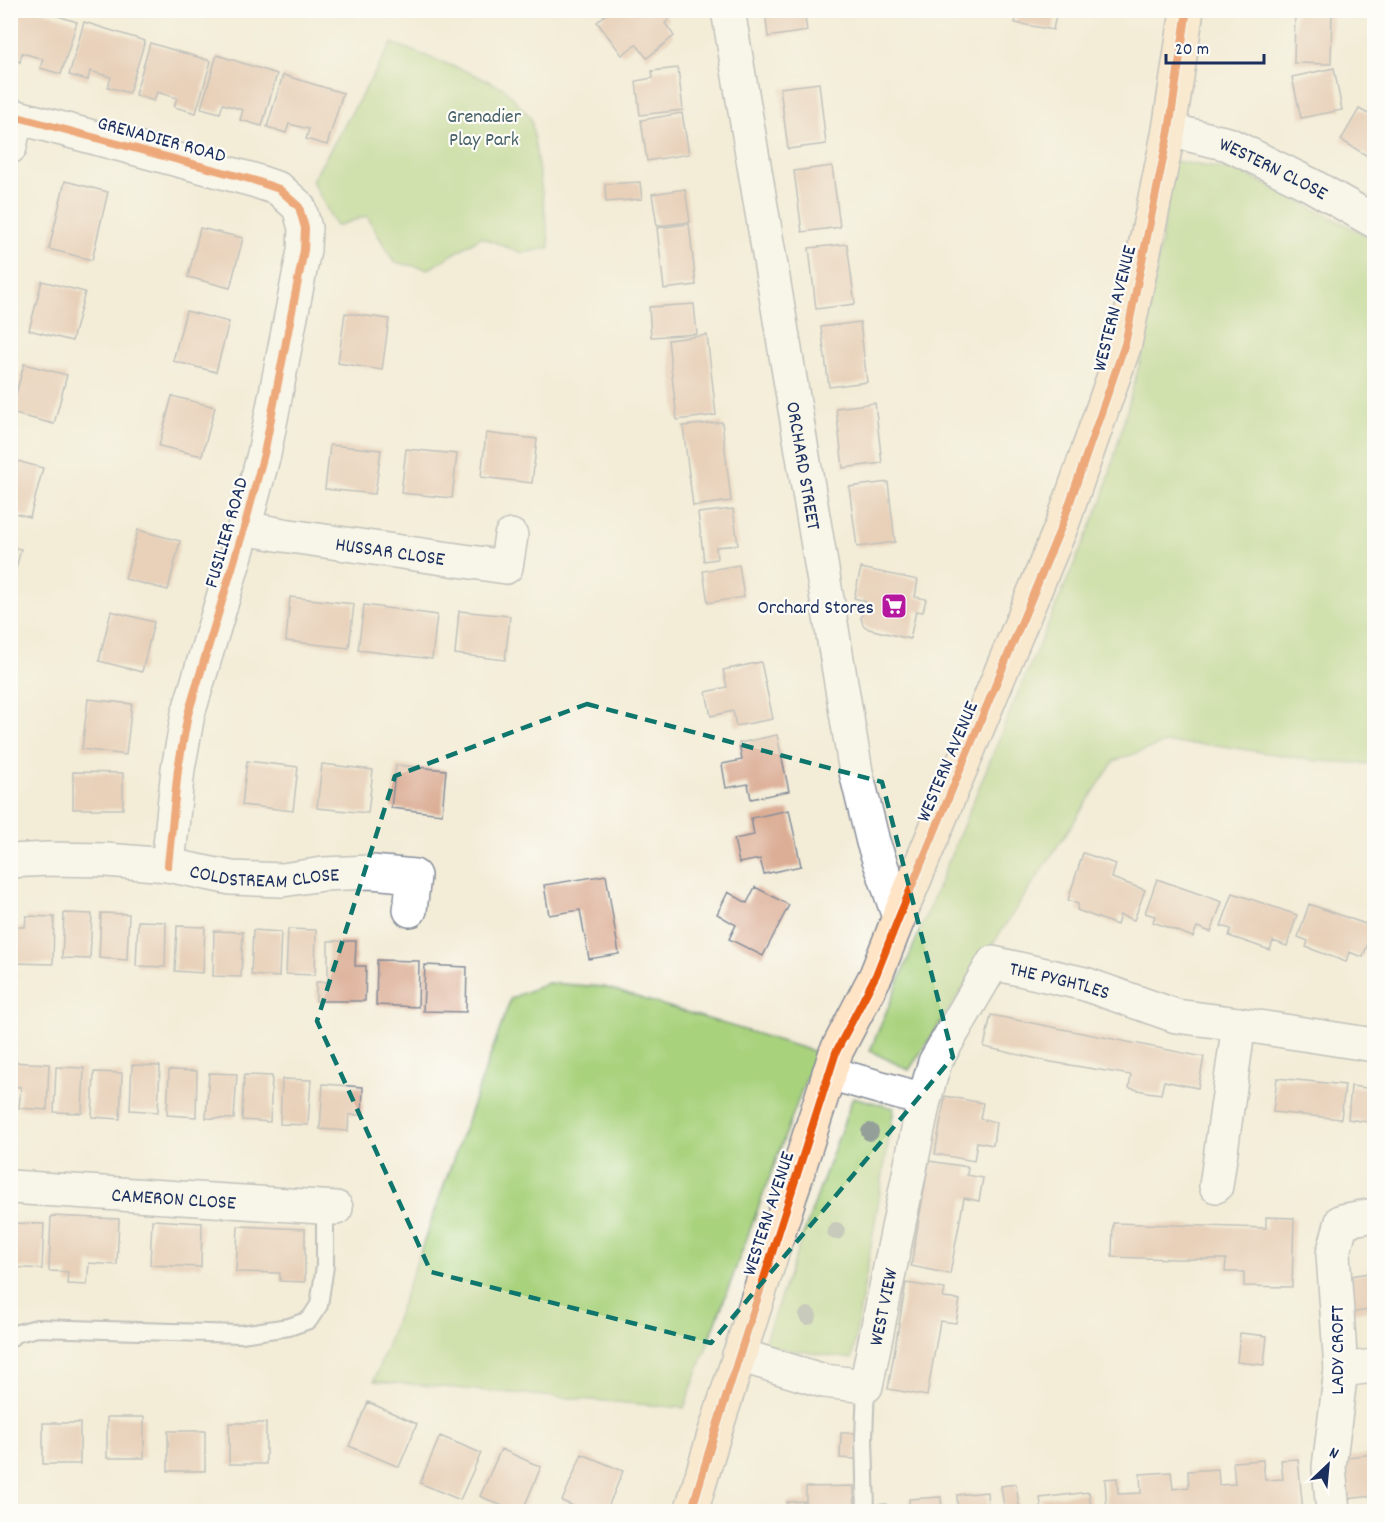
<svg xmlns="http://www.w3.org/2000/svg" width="1385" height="1522" viewBox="0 0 1385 1522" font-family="Dekko,sans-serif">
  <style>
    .green { fill: #a9d27d; stroke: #62806e; stroke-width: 1.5 }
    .building { fill: #dcae96 }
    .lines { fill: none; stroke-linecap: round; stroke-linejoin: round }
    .lane-casing { stroke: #878e9a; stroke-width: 20 }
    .street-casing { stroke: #878e9a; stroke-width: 36 }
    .secondary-casing { stroke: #878e9a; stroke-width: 36 }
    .lane { stroke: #fff; stroke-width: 16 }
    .street { stroke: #fff; stroke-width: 33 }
    .secondary { stroke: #ffe4c6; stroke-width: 33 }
    .cycleway-casing { stroke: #fdfcf7; stroke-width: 11 }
    .cycleway { stroke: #e8590c; stroke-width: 8 }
    .tree { fill: #949f99 }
    .marked { fill: none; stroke: #0f766e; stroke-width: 4.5; stroke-dasharray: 12 8; stroke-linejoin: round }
    .labels { text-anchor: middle; stroke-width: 4.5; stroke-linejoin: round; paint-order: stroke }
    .park-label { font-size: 20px; fill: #466067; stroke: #fdfcf7 }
    .street-label { font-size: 20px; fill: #1b2f5e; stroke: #fdfcf7 }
    .poi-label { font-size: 20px; fill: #1b2f5e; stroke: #fdfcf7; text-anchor: end }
  </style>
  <rect width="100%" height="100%" fill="#fdfcf7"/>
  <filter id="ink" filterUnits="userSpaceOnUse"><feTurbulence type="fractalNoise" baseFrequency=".0167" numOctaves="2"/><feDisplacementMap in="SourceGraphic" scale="12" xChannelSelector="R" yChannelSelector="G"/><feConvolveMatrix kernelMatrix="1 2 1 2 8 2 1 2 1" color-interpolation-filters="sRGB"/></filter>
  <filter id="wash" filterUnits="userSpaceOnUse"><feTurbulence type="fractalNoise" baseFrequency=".008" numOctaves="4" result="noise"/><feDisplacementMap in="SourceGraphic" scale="24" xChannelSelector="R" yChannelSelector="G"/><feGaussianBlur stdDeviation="1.35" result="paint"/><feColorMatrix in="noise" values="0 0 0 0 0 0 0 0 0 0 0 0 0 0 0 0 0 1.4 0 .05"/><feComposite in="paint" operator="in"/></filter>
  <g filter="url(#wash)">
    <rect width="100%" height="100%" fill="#f3ecd7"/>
    <path class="green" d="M 392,43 L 473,74 L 504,88 L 531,118 L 550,248 L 522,253 L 481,237 L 429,269 L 394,262 L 367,216 L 336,226 L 312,181 Z
      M 1174,161 L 1241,172 L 1374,239 L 1374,764 L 1317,761 L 1216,745 L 1165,743 L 1114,761 L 909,1070 L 870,1051 L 1018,693 L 1103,498 L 1144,347 Z
      M 548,983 L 604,987 L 816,1052 L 684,1408 L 374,1381 L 511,998 Z
      M 853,1097 L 894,1108 L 852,1359 L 763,1346 Z"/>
    <g id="blocks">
      <path class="building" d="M 14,10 L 39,10 L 77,22 L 61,74 L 40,68 L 43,59 L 22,53 L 20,62 L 10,59 L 10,23 Z
        M 603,10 L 662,10 L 669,20 L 665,23 L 674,36 L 647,58 L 636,44 L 622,55 L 597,22 L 606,14 Z
        M 765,10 L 804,10 L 807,31 L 768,37 Z
        M 1018,10 L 1057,10 L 1053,30 L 1015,23 Z
        M 1295,10 L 1332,10 L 1331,64 L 1294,63 Z
        M 84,22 L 145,41 L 129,93 L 108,87 L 111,77 L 90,71 L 88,80 L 69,75 Z
        M 150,43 L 211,61 L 196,113 L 174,107 L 177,98 L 157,92 L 154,101 L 135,95 Z
        M 217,55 L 277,74 L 262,126 L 240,120 L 243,110 L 223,104 L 220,113 L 201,108 Z
        M 678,68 L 683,110 L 640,115 L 636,81 L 653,78 L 652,71 Z
        M 1334,68 L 1342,110 L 1301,118 L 1292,77 Z
        M 283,75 L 343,93 L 327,145 L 306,139 L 309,129 L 289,124 L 286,133 L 267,127 Z
        M 819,83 L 826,144 L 788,149 L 780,88 Z
        M 1359,109 L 1374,117 L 1374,160 L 1341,140 Z
        M 682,113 L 689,154 L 647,161 L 641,120 Z
        M 832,166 L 840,227 L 802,232 L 794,171 Z
        M 65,181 L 108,192 L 92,260 L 49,249 Z
        M 640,182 L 642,199 L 606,202 L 605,184 Z
        M 685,189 L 690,222 L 657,226 L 652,194 Z
        M 689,224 L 696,285 L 664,289 L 657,228 Z
        M 200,228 L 243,238 L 230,288 L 188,277 Z
        M 847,244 L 855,304 L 816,309 L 809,248 Z
        M 42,281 L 85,292 L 72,341 L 29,330 Z
        M 694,304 L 697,334 L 651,337 L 649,307 Z
        M 186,311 L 229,322 L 216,372 L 173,361 Z
        M 345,313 L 389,319 L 382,370 L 338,363 Z
        M 860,322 L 867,382 L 829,387 L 821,327 Z
        M 707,335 L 716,415 L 677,420 L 668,340 Z
        M 24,364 L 67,375 L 54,424 L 11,413 Z
        M 172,396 L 215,407 L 202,456 L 159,446 Z
        M 875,403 L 882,463 L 843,468 L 836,408 Z
        M 722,422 L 731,501 L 693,506 L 683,426 Z
        M 486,433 L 537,439 L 532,483 L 481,477 Z
        M 330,445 L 381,450 L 375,494 L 325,489 Z
        M 406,449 L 457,454 L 452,498 L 401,493 Z
        M 10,459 L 43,468 L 30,517 L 10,512 Z
        M 888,482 L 895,542 L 857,547 L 849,487 Z
        M 733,509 L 738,545 L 716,547 L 717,559 L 704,561 L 698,513 Z
        M 138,530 L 180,541 L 168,590 L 125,579 Z
        M 10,547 L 21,549 L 11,588 L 10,587 Z
        M 739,565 L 744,597 L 708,603 L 703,571 Z
        M 861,568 L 918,580 L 915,597 L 926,599 L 923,612 L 916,611 L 910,639 L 869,629 L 863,625 L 861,618 L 865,601 L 854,598 Z
        M 290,597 L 354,604 L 349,648 L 286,641 Z
        M 364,605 L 437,615 L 432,659 L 358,650 Z
        M 111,611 L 154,622 L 142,672 L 99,661 Z
        M 459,611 L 510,616 L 505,660 L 455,654 Z
        M 761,662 L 773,719 L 736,726 L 733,711 L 711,716 L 706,692 L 727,687 L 723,670 Z
        M 88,699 L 132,704 L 126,755 L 82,749 Z
        M 777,735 L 789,791 L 751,799 L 748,784 L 726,788 L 722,764 L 742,760 L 739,743 Z
        M 247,761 L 298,767 L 293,811 L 242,805 Z
        M 322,764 L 373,770 L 368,813 L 317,808 Z
        M 396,765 L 446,770 L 442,814 L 391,808 Z
        M 73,772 L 123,773 L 123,809 L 73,809 Z
        M 789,810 L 801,866 L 764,874 L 760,859 L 739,863 L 734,839 L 754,835 L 751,818 Z
        M 1083,853 L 1116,864 L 1112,878 L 1145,890 L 1134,920 L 1120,915 L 1117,925 L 1077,910 L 1078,904 L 1068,900 Z
        M 606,875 L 619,954 L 589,959 L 580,910 L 549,915 L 544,885 Z
        M 1157,879 L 1222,902 L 1211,932 L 1197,927 L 1193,937 L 1153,922 L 1155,916 L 1145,913 Z
        M 755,887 L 789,905 L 763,956 L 729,939 L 736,925 L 717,914 L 728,892 L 747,903 Z
        M 1233,893 L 1297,915 L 1287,946 L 1273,941 L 1270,950 L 1229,936 L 1231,929 L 1221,926 Z
        M 1309,904 L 1374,927 L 1363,957 L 1349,952 L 1346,962 L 1306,947 L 1308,941 L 1298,937 Z
        M 64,913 L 92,914 L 90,959 L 62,958 Z
        M 101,913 L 129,914 L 127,960 L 99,958 Z
        M 26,916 L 54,917 L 53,964 L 12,963 L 13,927 L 25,927 Z
        M 138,921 L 166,922 L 165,967 L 136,966 Z
        M 177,926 L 205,927 L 203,973 L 175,971 Z
        M 288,929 L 316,930 L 315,975 L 286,974 Z
        M 253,930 L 281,932 L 279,977 L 251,975 Z
        M 214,931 L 243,932 L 241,977 L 213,976 Z
        M 328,941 L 356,941 L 355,966 L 366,966 L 365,1001 L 316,1001 L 316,982 L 328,982 Z
        M 377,960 L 419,961 L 418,1007 L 376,1005 Z
        M 425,965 L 467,967 L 466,1012 L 423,1011 Z
        M 991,1015 L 1204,1057 L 1198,1088 L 1164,1081 L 1161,1094 L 1147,1092 L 1129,1088 L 1131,1075 L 1051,1062 L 984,1047 Z
        M 10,1062 L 49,1064 L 47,1110 L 19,1108 L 21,1087 L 10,1086 Z
        M 132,1065 L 160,1066 L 158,1112 L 130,1110 Z
        M 56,1067 L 84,1068 L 82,1113 L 54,1112 Z
        M 169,1070 L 197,1071 L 196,1117 L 167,1115 Z
        M 94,1072 L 122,1073 L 120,1119 L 92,1117 Z
        M 209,1073 L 237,1074 L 234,1119 L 206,1118 Z
        M 244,1075 L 272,1076 L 270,1122 L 242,1120 Z
        M 1277,1078 L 1345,1085 L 1341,1119 L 1273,1112 Z
        M 282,1079 L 311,1080 L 308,1125 L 280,1124 Z
        M 323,1084 L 363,1087 L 362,1115 L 349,1115 L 348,1131 L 320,1129 Z
        M 1351,1086 L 1374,1089 L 1374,1123 L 1348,1119 Z
        M 945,1096 L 983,1103 L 980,1119 L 996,1122 L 993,1145 L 977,1142 L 974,1161 L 935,1154 Z
        M 929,1161 L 968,1167 L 967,1175 L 983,1178 L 979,1201 L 964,1198 L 950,1274 L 911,1266 Z
        M 51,1216 L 119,1219 L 117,1265 L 89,1263 L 87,1285 L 67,1284 L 68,1272 L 49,1271 Z
        M 1266,1217 L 1294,1218 L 1292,1287 L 1244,1286 L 1244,1272 L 1225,1272 L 1226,1259 L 1175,1259 L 1112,1257 L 1113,1223 L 1266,1228 Z
        M 152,1220 L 202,1223 L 201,1267 L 150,1265 Z
        M 10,1223 L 44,1224 L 42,1269 L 10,1267 Z
        M 238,1226 L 305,1229 L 305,1282 L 280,1281 L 280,1273 L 236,1272 Z
        M 1374,1272 L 1374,1309 L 1351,1313 L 1345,1277 Z
        M 906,1283 L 945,1289 L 943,1298 L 960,1300 L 956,1323 L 940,1321 L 927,1396 L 888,1389 Z
        M 1240,1333 L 1267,1336 L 1264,1365 L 1237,1362 Z
        M 368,1402 L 417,1424 L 399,1467 L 349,1446 Z
        M 107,1417 L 144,1417 L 144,1458 L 107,1458 Z
        M 43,1423 L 80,1423 L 80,1464 L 43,1464 Z
        M 229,1423 L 266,1423 L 266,1464 L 229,1464 Z
        M 168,1431 L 205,1431 L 205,1471 L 168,1471 Z
        M 841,1433 L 857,1433 L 856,1459 L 840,1458 Z
        M 440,1436 L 481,1453 L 460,1500 L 420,1483 Z
        M 501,1449 L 541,1467 L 522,1512 L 516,1512 L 480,1496 Z
        M 582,1454 L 623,1471 L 606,1512 L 587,1512 L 562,1501 Z
        M 1374,1454 L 1374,1496 L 1345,1499 L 1340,1458 Z
        M 1298,1459 L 1303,1512 L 1107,1512 L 1105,1479 L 1117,1478 L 1118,1494 L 1141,1493 L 1140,1474 L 1171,1472 L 1173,1489 L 1189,1487 L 1188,1471 L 1218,1469 L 1219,1485 L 1235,1484 L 1233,1462 L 1263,1460 L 1265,1480 L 1283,1479 L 1281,1460 Z
        M 1016,1484 L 1020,1512 L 958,1512 L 957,1495 L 987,1492 L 988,1508 L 1004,1507 L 1001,1486 Z
        M 854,1486 L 855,1512 L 788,1512 L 787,1502 L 806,1501 L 806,1487 Z
        M 1089,1492 L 1091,1512 L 1042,1512 L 1040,1498 Z
        M 941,1497 L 942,1512 L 910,1512 L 909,1499 Z
        M 886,1504 L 886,1512 L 875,1512 L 874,1505 Z"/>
    </g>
  </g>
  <g filter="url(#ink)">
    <use href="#blocks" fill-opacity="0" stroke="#878e9a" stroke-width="1.5"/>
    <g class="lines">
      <g class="lane-casing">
        <path id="lane" d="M 10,1339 L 14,1334 L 37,1328 L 241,1334 L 289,1327 L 309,1320 L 319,1305 L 325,1266 L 325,1207
          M 866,1386 L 864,1438 L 866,1512"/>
      </g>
      <g class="street-casing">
        <g id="street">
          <path id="s1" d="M 728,10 L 856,772 L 873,842 L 899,917"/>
          <path d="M 10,115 L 253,180 L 279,189 L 299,207 L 305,228 L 304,250 L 264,454 L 244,528 L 188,714 L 178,769 L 168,865"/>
          <path id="s2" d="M 1169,130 L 1228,144 L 1311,185 L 1374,221"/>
          <path d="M 10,147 L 16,117"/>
          <path id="s3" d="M 244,528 L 283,535 L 506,567 L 511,536"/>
          <path id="s4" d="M 10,861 L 48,859 L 106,860 L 168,865 L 231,878 L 282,880 L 323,874 L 372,872 L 414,876 L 410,910"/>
          <path id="s5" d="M 829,1073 L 924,1100 L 935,1062 L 993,963 L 1085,984 L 1176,1016 L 1239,1024 L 1374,1045"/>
          <path d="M 1216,1186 L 1239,1024"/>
          <path id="s6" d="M 10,1187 L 336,1208"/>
          <path id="s7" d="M 739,1355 L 824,1381 L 866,1386 L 924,1100"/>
          <path d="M 1341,1370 L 1374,1366"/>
          <path d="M 1333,1512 L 1329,1467 L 1341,1370 L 1333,1254 L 1342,1221 L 1374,1215"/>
        </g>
      </g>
      <g class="secondary-casing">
        <path id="secondary" d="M 691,1512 L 714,1435 L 836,1052 L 876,975 L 899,917 L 1062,525 L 1125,344 L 1169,130 L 1187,10"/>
      </g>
      <use href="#lane" class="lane"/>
      <use href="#street" class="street"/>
      <use href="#secondary" class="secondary"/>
      <g class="cycleway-casing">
        <path id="cycleway" d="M 10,115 L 253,180 L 279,189 L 299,207 L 305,228 L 304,250 L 264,454 L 244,528 L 188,714 L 178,769 L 168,865
          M 691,1512 L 714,1435 L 836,1052 L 876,975 L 899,917 L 1062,525 L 1125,344 L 1169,130 L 1187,10"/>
      </g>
      <use href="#cycleway" class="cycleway"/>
    </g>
    <g class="tree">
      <circle cx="870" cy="1132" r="9"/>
      <circle cx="836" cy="1231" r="9"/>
      <circle cx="808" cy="1316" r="9"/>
    </g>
  </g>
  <path d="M0 0H1385V1522H0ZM 587,704 L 882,782 L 953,1057 L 711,1343 L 431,1272 L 317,1021 L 395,776 Z" fill="#f3ecd7" fill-opacity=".55" fill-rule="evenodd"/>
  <path class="marked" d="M 587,704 L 882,782 L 953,1057 L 711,1343 L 431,1272 L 317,1021 L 395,776 Z"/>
  <defs>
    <g id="supermarket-square" transform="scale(1.35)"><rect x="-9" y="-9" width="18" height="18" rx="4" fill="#b5179e" stroke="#fdfcf7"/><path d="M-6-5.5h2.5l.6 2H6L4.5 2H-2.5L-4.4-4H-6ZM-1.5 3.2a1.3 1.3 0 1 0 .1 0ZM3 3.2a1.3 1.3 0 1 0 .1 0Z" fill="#fff"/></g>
  </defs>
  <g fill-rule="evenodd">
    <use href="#supermarket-square" x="894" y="606"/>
  </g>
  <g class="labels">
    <g class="park-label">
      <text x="484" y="122">Grenadier<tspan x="484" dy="23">Play Park</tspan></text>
    </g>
    <g class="street-label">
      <text transform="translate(162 138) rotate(15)" y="7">GRENADIER ROAD</text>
      <text dy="7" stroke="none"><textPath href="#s2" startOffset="112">WESTERN CLOSE</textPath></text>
      <text transform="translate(1113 308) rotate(-76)" y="7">WESTERN AVENUE</text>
      <text dy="7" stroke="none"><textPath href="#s1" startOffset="462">ORCHARD STREET</textPath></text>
      <text transform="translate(225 532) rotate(-74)" y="7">FUSILIER ROAD</text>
      <text dy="7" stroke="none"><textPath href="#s3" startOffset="148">HUSSAR CLOSE</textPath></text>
      <text transform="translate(946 761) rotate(-67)" y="7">WESTERN AVENUE</text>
      <text dy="7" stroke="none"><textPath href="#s4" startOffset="256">COLDSTREAM CLOSE</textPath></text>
      <text dy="7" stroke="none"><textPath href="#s5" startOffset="322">THE PYGHTLES</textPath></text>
      <text dy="7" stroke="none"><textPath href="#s6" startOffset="164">CAMERON CLOSE</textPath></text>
      <text transform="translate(767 1213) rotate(-72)" y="7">WESTERN AVENUE</text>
      <text dy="7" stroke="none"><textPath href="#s7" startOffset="212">WEST VIEW</textPath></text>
      <text transform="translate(1336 1350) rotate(-90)" y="7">LADY CROFT</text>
    </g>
    <g class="poi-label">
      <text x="874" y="613">Orchard Stores</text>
    </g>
  </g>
  <rect width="1385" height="1522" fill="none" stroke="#fdfcf7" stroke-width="36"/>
  <g transform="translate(1328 1465) rotate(26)" stroke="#fdfcf7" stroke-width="4.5" paint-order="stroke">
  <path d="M0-4.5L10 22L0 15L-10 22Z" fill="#1b2f5e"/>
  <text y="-9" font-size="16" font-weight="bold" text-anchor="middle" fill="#1b2f5e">N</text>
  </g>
  <path d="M1166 54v9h98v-9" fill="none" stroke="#1b2f5e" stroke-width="3"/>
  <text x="1175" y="54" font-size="18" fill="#1b2f5e" stroke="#fdfcf7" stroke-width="4.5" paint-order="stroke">20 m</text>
</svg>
